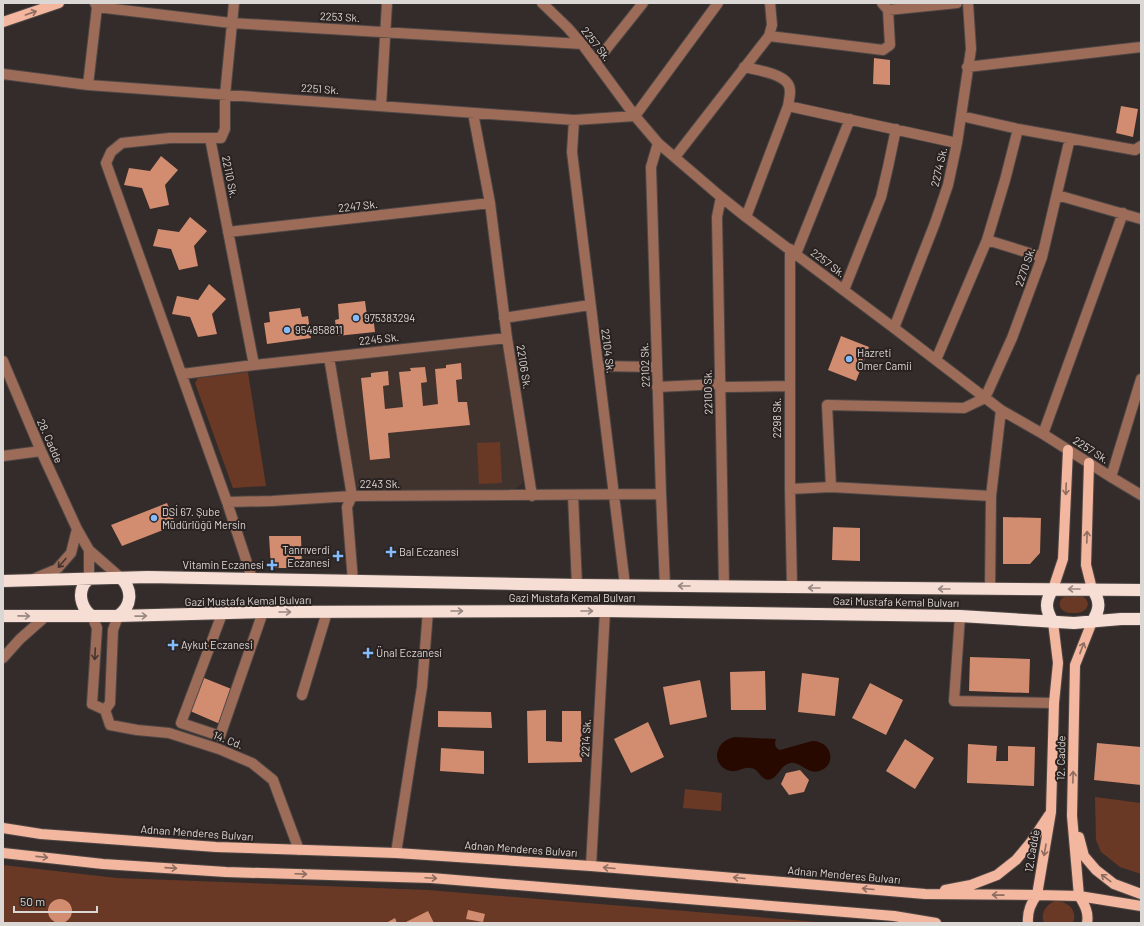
<svg xmlns="http://www.w3.org/2000/svg" width="1144" height="926" viewBox="0 0 1144 926" font-family="Barlow,sans-serif">
  <style>
    .built { fill: #40332e }
    .green { fill: #6a3925 }
    .water { fill: #280900 }
    .building { fill: #d28c70 }
    .lines { fill: none; stroke-linecap: round; stroke-linejoin: round }
    .minor-casing { stroke: #4e4745; stroke-width: 12 }
    .major-casing { stroke: #4e4745; stroke-width: 12 }
    .highway-casing { stroke: #4e4745; stroke-width: 14 }
    .minor { stroke: #9d6c59; stroke-width: 10 }
    .major { stroke: #f3b69e; stroke-width: 10 }
    .highway { stroke: #f7ded4; stroke-width: 12 }
    .oneway { stroke: #8e6c5f }
    .oneway2 { stroke: #46342e }
    .oneway3 { stroke: #9a8983 }
    .poi-dot { fill: #84bcfb; stroke: #292220; stroke-width: 1.5 }
    .labels { text-anchor: middle; stroke-width: 4; stroke-linejoin: round; paint-order: stroke }
    .street-label { font-size: 11px; fill: #dbd7d5; stroke: #292220 }
    .poi-label { font-size: 11px; fill: #dbd7d5; stroke: #292220; text-anchor: start }
  </style>
  <rect width="100%" height="100%" fill="#332c2a"/>
  <path class="built" d="M 497,343 L 503,349 L 523,483 L 514,490 L 359,490 L 357,486 L 334,369 L 339,361 Z"/>
  <path class="green" d="M 248,372 L 266,486 L 233,488 L 195,383 L 198,378 Z
    M 500,442 L 502,483 L 479,484 L 477,443 Z
    M 1068,595 C 1077,595 1086,594 1088,604 C 1086,612 1081,613 1073,613 C 1070,613 1067,613 1064,611 C 1056,606 1060,597 1068,595 Z
    M 685,789 L 722,793 L 721,811 L 683,808 Z
    M 1095,797 L 1141,803 L 1141,874 L 1120,867 L 1101,852 L 1096,840 Z
    M 3,865 L 117,878 L 428,890 L 830,923 L 3,923 Z
    M 1055,901 C 1068,901 1078,910 1073,923 L 1044,923 C 1040,913 1046,905 1055,901 Z"/>
  <path class="water" d="M 735,737 L 776,739 C 774,744 775,748 780,750 L 812,741 C 833,741 837,766 819,771 C 807,775 801,761 790,763 C 779,766 779,778 768,780 C 759,778 759,769 751,768 C 743,766 737,774 727,770 C 710,762 716,740 735,737 Z"/>
  <path class="building" d="M 874,58 L 890,60 L 890,85 L 873,84 Z
    M 1121,106 L 1138,109 L 1133,137 L 1116,133 Z
    M 161,156 L 178,170 L 165,185 L 169,205 L 150,209 L 142,188 L 124,185 L 129,168 L 150,171 Z
    M 190,217 L 207,231 L 194,246 L 198,266 L 179,270 L 171,249 L 153,246 L 158,229 L 179,232 Z
    M 209,284 L 226,299 L 212,314 L 217,334 L 198,337 L 190,317 L 172,314 L 177,296 L 198,300 Z
    M 365,301 L 367,316 L 373,315 L 375,332 L 337,336 L 335,320 L 339,319 L 338,304 Z
    M 300,308 L 302,317 L 308,316 L 311,338 L 267,344 L 264,323 L 270,322 L 269,312 Z
    M 841,336 L 869,347 L 856,381 L 828,370 Z
    M 461,363 L 462,379 L 456,380 L 458,402 L 467,402 L 470,425 L 388,433 L 390,458 L 370,460 L 361,378 L 371,377 L 371,373 L 388,371 L 389,385 L 383,386 L 385,409 L 403,407 L 399,372 L 411,371 L 410,368 L 425,367 L 427,382 L 421,383 L 423,406 L 438,404 L 435,369 L 446,368 L 446,365 Z
    M 167,503 L 176,525 L 122,546 L 111,525 Z
    M 1003,517 L 1041,518 L 1040,553 L 1030,564 L 1003,564 Z
    M 833,527 L 860,528 L 860,561 L 832,560 Z
    M 269,536 L 301,536 L 302,568 L 271,568 Z
    M 970,657 L 1030,659 L 1029,693 L 969,691 Z
    M 765,671 L 766,710 L 731,710 L 730,672 Z
    M 802,673 L 839,678 L 835,716 L 798,712 Z
    M 204,678 L 234,690 L 220,724 L 190,711 Z
    M 700,680 L 707,717 L 670,725 L 663,687 Z
    M 870,683 L 903,700 L 886,735 L 852,718 Z
    M 546,710 L 546,741 L 562,742 L 562,711 L 581,711 L 582,762 L 528,763 L 527,711 Z
    M 438,711 L 491,712 L 492,728 L 438,727 Z
    M 648,722 L 664,757 L 631,773 L 614,739 Z
    M 905,739 L 934,758 L 915,789 L 886,771 Z
    M 1097,743 L 1141,747 L 1141,785 L 1094,780 Z
    M 968,744 L 997,746 L 996,761 L 1008,761 L 1008,746 L 1035,747 L 1034,786 L 967,783 Z
    M 441,748 L 484,751 L 484,774 L 440,771 Z
    M 800,770 L 809,780 L 804,792 L 789,795 L 781,784 L 786,773 Z
    M48 911a12 12 0 1 1 24 0a12 12 0 1 1-24 0Z
    M 468,910 L 485,914 L 483,922 L 466,919 Z
    M 428,911 L 434,923 L 404,923 Z
    M 395,918 L 397,923 L 386,923 Z"/>
  <g class="lines">
    <g class="minor-casing">
      <path id="minor" d="M 234,3 L 225,95 L 225,129 L 221,138 L 170,138 L 122,143 L 111,152 L 106,163 L 227,502 L 252,578
        M 542,3 L 567,27 L 582,44 L 635,116 L 658,143 L 721,197 L 746,217 L 894,328 L 1001,410 L 1043,434 L 1111,477 L 1141,495
        M 882,3 L 888,10 L 957,3
        M 97,7 L 231,23 L 582,44
        M 769,36 L 883,50 L 890,45 L 888,10
        M 596,62 L 643,3
        M 744,67 C 756,70 781,73 788,84 C 792,90 789,99 788,106 L 746,217
        M 967,67 L 1141,47
        M 3,74 L 88,85 L 574,120 L 635,116
        M 88,85 L 97,7 L 95,3
        M 381,106 L 387,3
        M 788,106 L 957,143
        M 473,113 L 490,203 L 507,338 L 532,496
        M 635,116 L 718,3
        M 961,116 L 1018,129 L 1135,150 L 1141,146
        M 574,120 L 572,152 L 625,585
        M 210,138 L 254,365
        M 658,143 L 651,167 L 661,494 L 665,586
        M 675,157 L 769,36 L 772,25 L 770,3
        M 1057,195 L 1141,219
        M 721,197 L 717,217 L 724,586
        M 228,232 L 490,203
        M 987,240 L 1042,257
        M 790,249 L 790,489 L 792,587
        M 796,254 L 850,119
        M 844,290 L 881,197 L 888,167 L 896,129
        M 504,318 L 590,305
        M 894,328 L 935,223 L 948,185 L 957,143 L 971,49 L 968,3
        M 329,357 L 352,496 L 347,507 L 353,581
        M 936,360 L 987,240 L 1005,180 L 1018,129
        M 3,361 L 41,451 L 77,529 L 89,550 L 121,578
        M 598,366 L 656,367
        M 182,374 L 254,365 L 507,338
        M 657,387 L 720,384 L 725,387 L 789,386
        M 1043,434 L 1123,213
        M 3,456 L 41,451
        M 1111,477 L 1141,379
        M 831,487 L 827,405 L 964,408 L 985,398 L 1012,338 L 1042,257 L 1070,138
        M 790,489 L 831,487 L 991,496
        M 573,495 L 577,585
        M 227,502 L 272,501 L 352,496 L 661,494
        M 89,550 L 89,579
        M 33,579 L 57,569 L 71,553 L 77,529
        M 990,589 L 991,496 L 1001,410
        M 222,614 L 181,723 L 220,736 L 263,612
        M 92,616 L 97,628 L 92,704 L 105,710 L 110,725 L 137,730 L 169,733 L 219,749 L 252,763 L 273,780 L 299,850
        M 960,616 L 954,701 L 1054,703
        M 3,658 L 20,639 L 46,616
        M 302,695 L 327,612
        M 105,710 L 110,703 L 113,630 L 118,616
        M 396,853 L 422,687 L 428,611
        M 591,866 L 605,611"/>
    </g>
    <g class="major-casing">
      <path id="major" d="M 3,22 L 59,3
        M 1089,463 L 1086,565 L 1092,589
        M 1053,589 L 1063,559 L 1068,450
        M 3,828 L 41,834 L 216,847 L 396,853 L 591,866 L 925,894 L 1037,895 L 1051,812 L 1054,703 L 1058,663 L 1053,622
        M 1079,837 L 1084,856 L 1096,870 L 1114,884 L 1141,894
        M 3,853 L 103,864 L 226,872 L 431,878 L 894,916 L 936,923
        M 945,890 L 971,885 L 997,875 L 1016,860 L 1031,842 L 1049,815
        M 1079,896 L 1072,816 L 1075,665 L 1092,622
        M 1079,896 C 1085,905 1089,913 1087,923
        M 1028,923 C 1027,912 1030,904 1037,895 L 1079,896 L 1141,906"/>
    </g>
    <g class="highway-casing">
      <path id="highway" d="M 89,579 C 87,581 84,583 83,586 C 78,597 83,610 92,616
        M 3,581 L 148,577 L 577,585 L 1141,590
        M 1053,589 C 1045,601 1045,609 1053,622
        M 3,616 L 118,616 L 263,612 L 605,611 L 960,616 L 1074,623 L 1121,619 L 1141,619
        M 118,616 C 132,606 133,590 121,578
        M 1092,622 C 1100,610 1101,601 1092,589"/>
    </g>
    <use href="#minor" class="minor"/>
    <use href="#major" class="major"/>
    <use href="#highway" class="highway"/>
  </g>
  <defs><path id="oneway-shaft" d="M-6 0H5M1.5-3L5.5 0L1.5 3" fill="none" stroke-width="1.6" stroke-linecap="round" stroke-linejoin="round"/></defs>
  <g class="oneway">
    <use href="#oneway-shaft" transform="translate(31 13) rotate(-19)"/>
    <use href="#oneway-shaft" transform="translate(1066 489) rotate(92)"/>
    <use href="#oneway-shaft" transform="translate(1087 537) rotate(-88)"/>
    <use href="#oneway-shaft" transform="translate(1082 648) rotate(-69)"/>
    <use href="#oneway-shaft" transform="translate(1073 777) rotate(-89)"/>
    <use href="#oneway-shaft" transform="translate(1045 850) rotate(100)"/>
    <use href="#oneway-shaft" transform="translate(42 857) rotate(6)"/>
    <use href="#oneway-shaft" transform="translate(171 868) rotate(4)"/>
    <use href="#oneway-shaft" transform="translate(609 868) rotate(-175)"/>
    <use href="#oneway-shaft" transform="translate(301 874) rotate(2)"/>
    <use href="#oneway-shaft" transform="translate(431 878) rotate(3)"/>
    <use href="#oneway-shaft" transform="translate(739 878) rotate(-175)"/>
    <use href="#oneway-shaft" transform="translate(1106 878) rotate(-143)"/>
    <use href="#oneway-shaft" transform="translate(868 889) rotate(-175)"/>
    <use href="#oneway-shaft" transform="translate(998 895) rotate(-179)"/>
  </g>
  <g class="oneway2">
    <use href="#oneway-shaft" transform="translate(62 563) rotate(131)"/>
    <use href="#oneway-shaft" transform="translate(95 654) rotate(93)"/>
  </g>
  <g class="oneway3">
    <use href="#oneway-shaft" transform="translate(684 586) rotate(-180)"/>
    <use href="#oneway-shaft" transform="translate(814 588) rotate(-180)"/>
    <use href="#oneway-shaft" transform="translate(944 589) rotate(-180)"/>
    <use href="#oneway-shaft" transform="translate(1074 589) rotate(-180)"/>
    <use href="#oneway-shaft" transform="translate(457 611)"/>
    <use href="#oneway-shaft" transform="translate(587 611)"/>
    <use href="#oneway-shaft" transform="translate(285 612)"/>
    <use href="#oneway-shaft" transform="translate(24 616) rotate(1)"/>
    <use href="#oneway-shaft" transform="translate(141 616) rotate(-1)"/>
  </g>
  <g class="poi-dot">
    <circle cx="356" cy="318" r="4"/>
    <circle cx="287" cy="330" r="4"/>
    <circle cx="849" cy="359" r="4"/>
    <circle cx="154" cy="518" r="4"/>
    <path d="M389 546h4v4h4v4h-4v4h-4v-4h-4v-4h4z"/>
    <path d="M336 550h4v4h4v4h-4v4h-4v-4h-4v-4h4z"/>
    <path d="M270 559h4v4h4v4h-4v4h-4v-4h-4v-4h4z"/>
    <path d="M171 639h4v4h4v4h-4v4h-4v-4h-4v-4h4z"/>
    <path d="M366 647h4v4h4v4h-4v4h-4v-4h-4v-4h4z"/>
  </g>
  <g class="labels">
    <g class="street-label">
      <text transform="translate(340 17) rotate(3)" y="4">2253 Sk.</text>
      <text transform="translate(596 44) rotate(52)" y="4">2257 Sk.</text>
      <text transform="translate(320 89) rotate(4)" y="4">2251 Sk.</text>
      <text transform="translate(939 167) rotate(-77)" y="4">2274 Sk.</text>
      <text transform="translate(230 177) rotate(79)" y="4">22110 Sk.</text>
      <text transform="translate(358 206) rotate(-6)" y="4">2247 Sk.</text>
      <text transform="translate(828 263) rotate(37)" y="4">2257 Sk.</text>
      <text transform="translate(1025 267) rotate(-71)" y="4">2270 Sk.</text>
      <text transform="translate(379 339) rotate(-6)" y="4">2245 Sk.</text>
      <text transform="translate(608 351) rotate(83)" y="4">22104 Sk.</text>
      <text transform="translate(645 365) rotate(-92)" y="4">22102 Sk.</text>
      <text transform="translate(524 367) rotate(81)" y="4">22106 Sk.</text>
      <text transform="translate(708 392) rotate(-91)" y="4">22100 Sk.</text>
      <text transform="translate(777 418) rotate(-90)" y="4">2298 Sk.</text>
      <text transform="translate(50 441) rotate(66)" y="4">28. Cadde</text>
      <text transform="translate(1091 450) rotate(33)" y="4">2257 Sk.</text>
      <text x="380" y="488">2243 Sk.</text>
      <text x="572" y="602">Gazi Mustafa Kemal Bulvarı</text>
      <text transform="translate(248 601) rotate(-1)" y="4">Gazi Mustafa Kemal Bulvarı</text>
      <text transform="translate(896 602) rotate(1)" y="4">Gazi Mustafa Kemal Bulvarı</text>
      <text transform="translate(586 738) rotate(-87)" y="4">2214 Sk.</text>
      <text transform="translate(228 740) rotate(21)" y="4">14. Cd.</text>
      <text transform="translate(1061 758) rotate(-89)" y="4">12. Cadde</text>
      <text transform="translate(197 833) rotate(4)" y="4">Adnan Menderes Bulvarı</text>
      <text transform="translate(521 849) rotate(4)" y="4">Adnan Menderes Bulvarı</text>
      <text transform="translate(1032 851) rotate(-80)" y="4">12.Cadde</text>
      <text transform="translate(844 875) rotate(5)" y="4">Adnan Menderes Bulvarı</text>
    </g>
    <g class="poi-label">
      <text x="364" y="322">975383294</text>
      <text x="295" y="334">954858811</text>
      <text x="857" y="357">Hazreti<tspan x="857" dy="13">Ömer Camii</tspan></text>
      <text x="162" y="516">DSİ 67. Şube<tspan x="162" dy="13">Müdürlüğü Mersin</tspan></text>
      <text x="330" y="554" text-anchor="end">Tanrıverdi<tspan x="330" dy="13">Eczanesi</tspan></text>
      <text x="399" y="556">Bal Eczanesi</text>
      <text x="264" y="569" text-anchor="end">Vitamin Eczanesi</text>
      <text x="181" y="649">Aykut Eczanesi</text>
      <text x="376" y="657">Ünal Eczanesi</text>
    </g>
  </g>
  <rect width="1144" height="926" fill="none" stroke="#dbd7d5" stroke-width="8"/>
  <path d="M14 906v6h83v-6" fill="none" stroke="#dbd7d5" stroke-width="2"/>
  <text x="20" y="906" font-size="12" fill="#dbd7d5" stroke="#292220" stroke-width="3" paint-order="stroke">50 m</text>
</svg>
